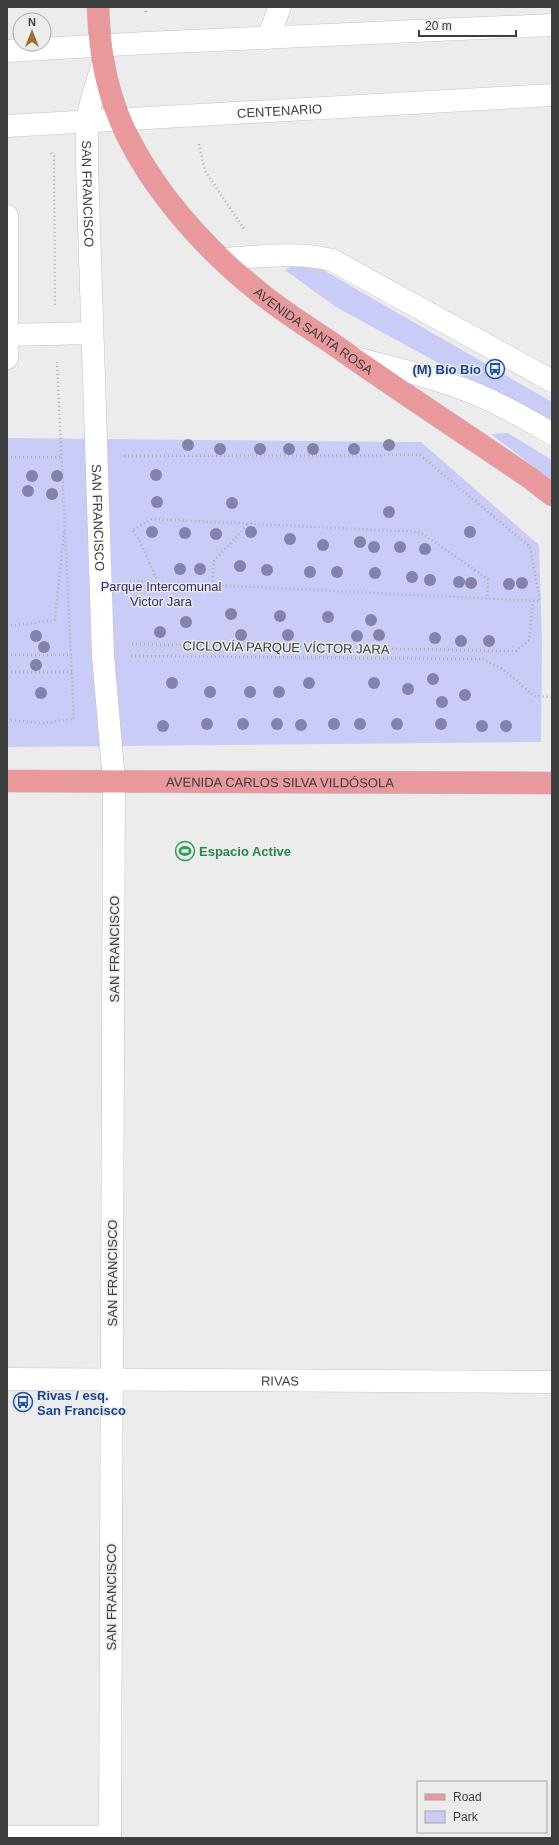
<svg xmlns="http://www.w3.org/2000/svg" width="559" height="1845" viewBox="0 0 559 1845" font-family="Helvetica,sans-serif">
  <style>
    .green { fill: #c9ccf7 }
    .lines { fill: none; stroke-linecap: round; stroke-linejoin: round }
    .minor-casing { stroke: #c2c2c3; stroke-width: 23 }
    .major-casing { stroke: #c8c9c9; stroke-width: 23 }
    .path { stroke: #aeafaf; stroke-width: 2.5; stroke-dasharray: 1 3; stroke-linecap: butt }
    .minor { stroke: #fff; stroke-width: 22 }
    .major { stroke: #e9989b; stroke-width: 22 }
    .tree { fill: #8582aa }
    .labels { text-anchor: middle; stroke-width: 3; stroke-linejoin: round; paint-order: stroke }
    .street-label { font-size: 13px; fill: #3c3d3d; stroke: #ececed }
    .transit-label { font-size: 13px; font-weight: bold; fill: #164399; stroke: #ececed; text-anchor: end }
    .park-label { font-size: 13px; fill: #302b73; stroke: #ececed }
    .leisure-label { font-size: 13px; font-weight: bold; fill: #27864d; stroke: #ececed; text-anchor: start }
  </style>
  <rect width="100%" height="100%" fill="#ececed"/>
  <path class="green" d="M 304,259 L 552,402 L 552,425 L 336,307 L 285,270 Z
    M 508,433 L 552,460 L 552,481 L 491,434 Z
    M 7,438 L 421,442 L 539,545 L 542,642 L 541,742 L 7,747 Z"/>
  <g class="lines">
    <g class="minor-casing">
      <g id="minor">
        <path d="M 268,38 L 280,7"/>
        <path d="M 7,51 L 146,43 L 552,25"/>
        <path id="s1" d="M 103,62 L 91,103 L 87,121 L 87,165 L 103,656 L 114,781 L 110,1838"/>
        <path id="s2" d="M 7,126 L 552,95"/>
        <path d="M 7,216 L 7,358"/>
        <path d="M 221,259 C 258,257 296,251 332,260 L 552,381"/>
        <path d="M 8,335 L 92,333"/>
        <path d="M 355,358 C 395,368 437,378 476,394 C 502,405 527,419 552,434"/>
        <path id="s3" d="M 7,1379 L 552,1382"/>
        <path d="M 7,1837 L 110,1837"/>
      </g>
    </g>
    <g class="major-casing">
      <g id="major">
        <path id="s4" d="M 98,7 C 99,32 101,56 107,80 C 126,162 195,241 259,292 C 282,311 308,327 333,344 C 398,390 464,433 530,478 L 552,495"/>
        <path id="s5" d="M 7,781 L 552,783"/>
      </g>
    </g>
    <path class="path" d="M 146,7 L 146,14
      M 199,144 L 205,171 L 244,229
      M 51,153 L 54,156 L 55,307
      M 124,456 L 420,455 L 530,547 L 540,601 L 129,581
      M 7,457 L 62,457
      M 158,582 L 139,539 L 132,530 L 152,519 L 420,532 L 488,579 L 487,599
      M 212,585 L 214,561 L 248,524
      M 7,626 L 55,620 L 64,532
      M 132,644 L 516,651 L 529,640 L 533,601
      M 7,655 L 72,655
      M 131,656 L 483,659 L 503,669 L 534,696 L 552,697
      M 7,672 L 72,672
      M 7,720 L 43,723 L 74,719 L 57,362"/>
    <use href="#minor" class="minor"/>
    <use href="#major" class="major"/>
  </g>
  <g class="tree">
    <circle cx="188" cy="445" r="6"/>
    <circle cx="389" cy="445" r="6"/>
    <circle cx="220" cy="449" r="6"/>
    <circle cx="260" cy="449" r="6"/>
    <circle cx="289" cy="449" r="6"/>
    <circle cx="313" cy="449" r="6"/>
    <circle cx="354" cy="449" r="6"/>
    <circle cx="156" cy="475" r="6"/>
    <circle cx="32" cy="476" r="6"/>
    <circle cx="57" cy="476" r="6"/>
    <circle cx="28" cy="491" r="6"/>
    <circle cx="52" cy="494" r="6"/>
    <circle cx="157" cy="502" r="6"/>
    <circle cx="232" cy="503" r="6"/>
    <circle cx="389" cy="512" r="6"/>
    <circle cx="152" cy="532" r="6"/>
    <circle cx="251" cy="532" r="6"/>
    <circle cx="470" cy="532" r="6"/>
    <circle cx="185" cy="533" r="6"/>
    <circle cx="216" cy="534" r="6"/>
    <circle cx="290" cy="539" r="6"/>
    <circle cx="360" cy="542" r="6"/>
    <circle cx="323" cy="545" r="6"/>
    <circle cx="374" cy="547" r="6"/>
    <circle cx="400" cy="547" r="6"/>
    <circle cx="425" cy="549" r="6"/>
    <circle cx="240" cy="566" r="6"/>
    <circle cx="180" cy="569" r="6"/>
    <circle cx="200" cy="569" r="6"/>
    <circle cx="267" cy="570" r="6"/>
    <circle cx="310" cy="572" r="6"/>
    <circle cx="337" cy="572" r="6"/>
    <circle cx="375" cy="573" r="6"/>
    <circle cx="412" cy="577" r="6"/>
    <circle cx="430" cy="580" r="6"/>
    <circle cx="459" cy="582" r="6"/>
    <circle cx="471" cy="583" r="6"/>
    <circle cx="522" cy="583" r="6"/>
    <circle cx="509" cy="584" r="6"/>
    <circle cx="231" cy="614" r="6"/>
    <circle cx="280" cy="616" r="6"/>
    <circle cx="328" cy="617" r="6"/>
    <circle cx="371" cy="620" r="6"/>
    <circle cx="186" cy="622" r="6"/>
    <circle cx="160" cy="632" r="6"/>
    <circle cx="241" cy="635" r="6"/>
    <circle cx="288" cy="635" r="6"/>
    <circle cx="379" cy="635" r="6"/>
    <circle cx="36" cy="636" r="6"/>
    <circle cx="357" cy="636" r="6"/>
    <circle cx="435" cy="638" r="6"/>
    <circle cx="461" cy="641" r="6"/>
    <circle cx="489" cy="641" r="6"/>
    <circle cx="44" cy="647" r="6"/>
    <circle cx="36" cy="665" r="6"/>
    <circle cx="433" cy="679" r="6"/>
    <circle cx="172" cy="683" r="6"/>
    <circle cx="309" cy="683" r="6"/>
    <circle cx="374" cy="683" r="6"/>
    <circle cx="408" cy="689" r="6"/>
    <circle cx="210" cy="692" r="6"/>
    <circle cx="250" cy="692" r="6"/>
    <circle cx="279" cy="692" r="6"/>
    <circle cx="41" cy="693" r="6"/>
    <circle cx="465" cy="695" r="6"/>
    <circle cx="442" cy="702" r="6"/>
    <circle cx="207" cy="724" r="6"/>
    <circle cx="243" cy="724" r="6"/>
    <circle cx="277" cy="724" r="6"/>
    <circle cx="334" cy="724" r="6"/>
    <circle cx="360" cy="724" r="6"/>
    <circle cx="397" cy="724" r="6"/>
    <circle cx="441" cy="724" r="6"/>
    <circle cx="301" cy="725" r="6"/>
    <circle cx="163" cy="726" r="6"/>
    <circle cx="482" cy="726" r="6"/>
    <circle cx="506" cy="726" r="6"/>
  </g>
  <defs>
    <g id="bus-ring" transform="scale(1)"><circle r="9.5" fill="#ececed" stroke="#1a4fb4" stroke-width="1.5"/><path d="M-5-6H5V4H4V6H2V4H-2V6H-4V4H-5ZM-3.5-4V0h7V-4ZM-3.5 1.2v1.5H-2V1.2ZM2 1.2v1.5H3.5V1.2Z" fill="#1a4fb4"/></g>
    <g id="stadium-ring" transform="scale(1)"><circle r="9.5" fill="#ececed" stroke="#2e9e5b" stroke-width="1.5"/><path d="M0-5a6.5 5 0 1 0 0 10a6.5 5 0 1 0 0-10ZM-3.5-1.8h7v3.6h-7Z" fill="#2e9e5b"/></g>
  </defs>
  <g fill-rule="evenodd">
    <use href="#bus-ring" x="495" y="369"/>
    <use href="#stadium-ring" x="185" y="851"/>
    <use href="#bus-ring" x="23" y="1402"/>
  </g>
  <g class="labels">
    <g class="street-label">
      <text dy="5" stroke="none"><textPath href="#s2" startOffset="273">CENTENARIO</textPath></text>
      <text dy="5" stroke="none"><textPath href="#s1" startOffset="134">SAN FRANCISCO</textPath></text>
      <text dy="5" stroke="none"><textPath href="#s4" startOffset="406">AVENIDA SANTA ROSA</textPath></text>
      <text dy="5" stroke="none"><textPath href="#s1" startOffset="458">SAN FRANCISCO</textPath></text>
      <text transform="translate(286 647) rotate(1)" y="5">CICLOVÍA PARQUE VÍCTOR JARA</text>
      <text dy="5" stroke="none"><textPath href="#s5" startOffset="273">AVENIDA CARLOS SILVA VILDÓSOLA</textPath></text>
      <text transform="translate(114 949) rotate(-90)" y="5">SAN FRANCISCO</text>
      <text transform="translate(112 1273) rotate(-90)" y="5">SAN FRANCISCO</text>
      <text dy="5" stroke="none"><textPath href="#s3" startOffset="273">RIVAS</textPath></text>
      <text transform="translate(111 1597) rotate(-90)" y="5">SAN FRANCISCO</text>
    </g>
    <g class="transit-label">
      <text x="481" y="374">(M) Bío Bío</text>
      <text x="37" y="1400" text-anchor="start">Rivas / esq.<tspan x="37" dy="15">San Francisco</tspan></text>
    </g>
    <g class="park-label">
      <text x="161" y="591">Parque Intercomunal<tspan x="161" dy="15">Victor Jara</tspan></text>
    </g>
    <g class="leisure-label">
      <text x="199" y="856">Espacio Active</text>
    </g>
  </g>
  <rect width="559" height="1845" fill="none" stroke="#3c3d3d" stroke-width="16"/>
  <rect x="417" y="1781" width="130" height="52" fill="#ececed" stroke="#a6a6a7"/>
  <rect x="425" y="1794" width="20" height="6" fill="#e9989b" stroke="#a6a6a7"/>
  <text x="453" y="1801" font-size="12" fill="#3c3d3d">Road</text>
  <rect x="425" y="1811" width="20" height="12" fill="#c9ccf7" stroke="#a6a6a7"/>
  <text x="453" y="1821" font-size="12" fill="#3c3d3d">Park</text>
  <g transform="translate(32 32)"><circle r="19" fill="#ececed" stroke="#a6a6a7"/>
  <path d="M0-3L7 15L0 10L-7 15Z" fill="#a16e25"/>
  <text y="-6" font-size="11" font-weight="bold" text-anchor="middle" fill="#3c3d3d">N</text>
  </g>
  <path d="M419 30v6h97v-6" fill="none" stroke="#3c3d3d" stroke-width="2"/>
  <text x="425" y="30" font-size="12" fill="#3c3d3d" stroke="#ececed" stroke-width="3" paint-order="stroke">20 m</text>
</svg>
